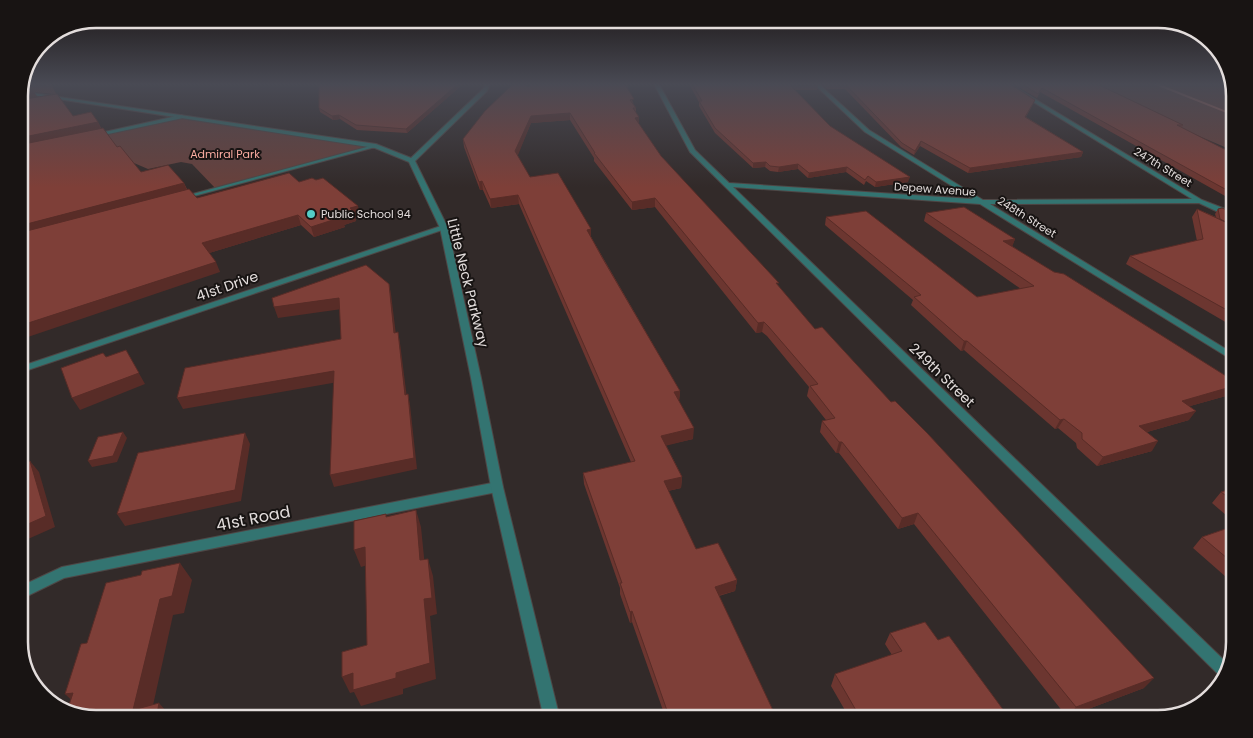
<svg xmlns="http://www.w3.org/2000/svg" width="1253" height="738" viewBox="0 0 1253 738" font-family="Poppins,sans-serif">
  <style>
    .green { fill: #68403b }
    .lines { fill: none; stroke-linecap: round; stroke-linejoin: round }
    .stream { fill: #ab685f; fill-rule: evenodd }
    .minor-casing { stroke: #4e4746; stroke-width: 2 }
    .tertiary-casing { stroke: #4e4746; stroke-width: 2 }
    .minor { fill: #337471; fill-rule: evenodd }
    .tertiary { fill: #337471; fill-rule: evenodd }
    .wall { fill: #6c3630; fill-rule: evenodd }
    .shaded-wall { fill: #582c27 }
    .building { fill: #7e3f38; stroke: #582c27 }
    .poi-dot { fill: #54cdc7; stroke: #181413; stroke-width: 2 }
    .labels { text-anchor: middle; stroke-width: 4; stroke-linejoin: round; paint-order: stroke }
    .far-park-label { font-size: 11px; fill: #fbaca1; stroke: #181413 }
    .far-street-label { font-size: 11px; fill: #e3dddc; stroke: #181413 }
    .far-poi-label { font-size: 11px; fill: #e3dddc; stroke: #181413; text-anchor: start }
    .street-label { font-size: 14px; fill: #e3dddc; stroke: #181413 }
    .near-street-label { font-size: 16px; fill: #e3dddc; stroke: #181413 }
    .rim { fill: none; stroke: #e3dddc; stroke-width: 2.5 }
  </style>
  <rect width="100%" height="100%" fill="#322a29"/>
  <path class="green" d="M 1094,84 L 1232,84 L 1230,86 L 1234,91 L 1234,151 L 1178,127 Z
    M 181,117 L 376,146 L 216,189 L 192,164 L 181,162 L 148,169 L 78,139 Z"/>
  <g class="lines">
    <path class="stream" d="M 1153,84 L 1159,84 L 1234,114 L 1234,116 Z"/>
    <g class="minor-casing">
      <path id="minor" d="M 654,84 L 659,84 L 695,150 L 729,183 L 973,199 L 865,132 L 814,84 L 819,84 L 869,130 L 983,200 L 1192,199 L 1004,84 L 1010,84 L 1202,200 L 1233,212 L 1233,216 L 1227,216 L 1199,203 L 990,204 L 1234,354 L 1234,361 L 980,204 L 733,187 L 1228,664 L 1224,679 L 1221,677 L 690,152 Z
        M 181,115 L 183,116 L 183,118 L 94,137 L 91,135 Z
        M 374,145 L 379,146 L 183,199 L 178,198 Z
        M 441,226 L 444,226 L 448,228 L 19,373 L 19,367 Z
        M 497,482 L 501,484 L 503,487 L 501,490 L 497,492 L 64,578 L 19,600 L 19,587 L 62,567 Z"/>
    </g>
    <g class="tertiary-casing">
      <path id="tertiary" d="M 485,84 L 490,84 L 487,91 L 415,161 L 448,228 L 481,378 L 503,487 L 560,719 L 544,719 L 491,487 L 471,378 L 440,228 L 409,162 L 375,148 L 19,93 L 19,91 L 376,144 L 411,158 L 483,89 Z"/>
    </g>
    <use href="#minor" class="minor"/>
    <use href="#tertiary" class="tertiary"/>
  </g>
  <path class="wall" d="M 22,84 L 51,84 L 56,94 L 73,116 L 98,122 L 101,128 L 117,147 L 141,172 L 184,183 L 187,189 L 197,198 L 299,182 L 361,216 L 355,218 L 356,221 L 344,225 L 345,227 L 314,237 L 301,225 L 209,253 L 220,272 L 19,91 ZM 34,92 L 54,94 L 37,97 Z
    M 319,84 L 463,84 L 407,133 L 357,130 L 340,119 L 333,120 L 320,112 L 319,108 Z
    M 526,84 L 628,84 L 628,89 L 634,105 L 636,108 L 636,113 L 639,124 L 661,156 L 815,329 L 1144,688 L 1067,717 L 914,524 L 898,529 L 839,453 L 836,453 L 820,432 L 822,421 L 826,420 L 807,396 L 809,387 L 767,336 L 762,332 L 756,333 L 655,207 L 632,210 L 594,161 L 594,158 L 570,120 L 531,123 L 517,156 L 530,177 L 591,237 L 680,391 L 679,401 L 693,439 L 666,445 L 682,477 L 681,488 L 668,491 L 696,549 L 737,580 L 735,591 L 719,596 L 777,719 L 666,719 L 632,622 L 630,623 L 620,594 L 620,588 L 584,484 L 583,473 L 631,462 L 519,204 L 491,208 L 483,190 L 480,190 L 464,147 L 463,139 L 527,86 Z
    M 689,84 L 817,84 L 818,85 L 817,90 L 795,90 L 830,126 L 908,182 L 875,187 L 866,181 L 864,185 L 846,172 L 808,178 L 798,169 L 778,172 L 770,171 L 765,167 L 753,168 L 715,133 L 699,106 L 699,102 Z
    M 822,84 L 1010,84 L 1035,100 L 1033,104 L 1026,117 L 1083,152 L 1081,157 L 968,173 L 920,146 L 914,155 L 901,147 L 845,89 L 827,89 Z
    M 1013,84 L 1097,84 L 1183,125 L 1182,128 L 1234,154 L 1234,201 L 1040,92 L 1037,98 Z
    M 1197,209 L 1216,217 L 1215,214 L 1218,209 L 1234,213 L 1234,327 L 1126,264 L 1130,256 L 1197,241 L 1192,217 Z
    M 926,213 L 1015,239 L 1012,246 L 1233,394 L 1190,406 L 1189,420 L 1147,432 L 1152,451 L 1097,466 L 1077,448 L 1076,443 L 1058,428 L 1055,429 L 964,350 L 961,351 L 911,305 L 913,300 L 825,225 L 826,217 L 977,297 L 1021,289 L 924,221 Z
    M 1234,488 L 1234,522 L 1212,503 L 1221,492 Z
    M 1234,526 L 1234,584 L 1193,548 L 1202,537 Z
    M 890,633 L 938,640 L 1010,719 L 850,719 L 831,686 L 835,674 L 892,655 L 885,644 Z"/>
  <path class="shaded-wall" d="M 458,84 L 463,84 L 407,133 L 406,129 Z
    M 33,90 L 38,98 L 19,101 L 19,92 Z
    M 570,113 L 570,120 L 531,123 L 516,160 L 515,151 L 531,116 Z
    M 339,115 L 340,119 L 333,120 L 332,116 Z
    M 639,117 L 639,125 L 635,118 Z
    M 98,122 L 102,130 L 19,148 L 19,138 Z
    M 921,141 L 920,146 L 914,155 L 915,151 Z
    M 1083,152 L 1081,157 L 968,173 L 970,168 Z
    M 766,162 L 765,167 L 753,168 L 753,163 Z
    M 798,164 L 798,169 L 778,172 L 779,167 Z
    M 847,167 L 846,172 L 808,178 L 809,173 Z
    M 910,177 L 908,182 L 875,187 L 876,182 Z
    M 482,181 L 483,190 L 480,190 L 479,182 Z
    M 184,183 L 188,193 L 19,238 L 19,226 Z
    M 518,195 L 519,204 L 491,208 L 490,199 Z
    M 655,198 L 655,207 L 632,210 L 632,202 Z
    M 358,206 L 361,216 L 355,218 L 356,221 L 344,225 L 345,227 L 314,237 L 311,227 L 340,215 L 350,208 Z
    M 298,215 L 301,225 L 206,254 L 202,243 Z
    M 591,229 L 591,239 L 587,230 Z
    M 1015,239 L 1012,247 L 1003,241 Z
    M 216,262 L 220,272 L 19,340 L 19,326 Z
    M 389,284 L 391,294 L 397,343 L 394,333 Z
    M 339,298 L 342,309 L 278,318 L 274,307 Z
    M 764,322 L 762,332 L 756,333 L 758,323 Z
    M 398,332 L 400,343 L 408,406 L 405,395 Z
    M 964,341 L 967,341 L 964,350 L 961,351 Z
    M 126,350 L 145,384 L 80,410 L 72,398 Z
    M 334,371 L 338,382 L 183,409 L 177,398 Z
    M 1234,386 L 1234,392 L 1233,394 L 1176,410 L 1182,401 Z
    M 680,391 L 679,402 L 674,392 Z
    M 408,394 L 410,405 L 417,469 L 334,487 L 330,475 Z
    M 19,406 L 24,425 L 19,427 Z
    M 1196,411 L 1189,420 L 1133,436 L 1139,426 Z
    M 1064,419 L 1058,428 L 1055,429 L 1060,420 Z
    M 694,428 L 693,439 L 661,447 L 661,436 Z
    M 123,432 L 127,438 L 117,462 L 92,467 L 88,461 Z
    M 245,433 L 250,444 L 241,501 L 125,526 L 117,514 Z
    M 1158,441 L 1152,451 L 1097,466 L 1103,457 Z
    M 839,442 L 842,442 L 839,453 L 836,453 Z
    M 30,461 L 39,472 L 55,527 L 19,543 L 19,528 Z
    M 682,477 L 681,488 L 663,492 L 664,481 Z
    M 416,510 L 421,527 L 426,577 L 420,560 Z
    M 918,513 L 914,524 L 898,529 L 902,518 Z
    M 365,547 L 371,564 L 361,567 L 354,550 Z
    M 428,559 L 433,576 L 437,614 L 430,616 L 436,679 L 403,689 L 403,694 L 361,706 L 354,692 L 350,693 L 342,677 L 353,673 L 396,673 L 424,599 Z
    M 180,563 L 192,580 L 184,613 L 173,615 L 150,719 L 133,710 L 160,599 Z
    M 737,580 L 735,591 L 713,597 L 715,587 Z
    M 632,611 L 632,622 L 630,623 L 630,612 Z
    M 1154,678 L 1144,688 L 1067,717 L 1076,707 Z
    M 73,693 L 82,710 L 65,694 Z
    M 159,703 L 173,719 L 156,719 Z"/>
  <path class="building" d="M 32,84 L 51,84 L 52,87 Z
    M 319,84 L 458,84 L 406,129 L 356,125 L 339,115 L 332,116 L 319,108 Z
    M 513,84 L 524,84 L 529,87 L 528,84 L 625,84 L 634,99 L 630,100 L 636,108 L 633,108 L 639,117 L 635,118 L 661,156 L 779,283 L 776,283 L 815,329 L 822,327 L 891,402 L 895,401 L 928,434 L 1154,678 L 1076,707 L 918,513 L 902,518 L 842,442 L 839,442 L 822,421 L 835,418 L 810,386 L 818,384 L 768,326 L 764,322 L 758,323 L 655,198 L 632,202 L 594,153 L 595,153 L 570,113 L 531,116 L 515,151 L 530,177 L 558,173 L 591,229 L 587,230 L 603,259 L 680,391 L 674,392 L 694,428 L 661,436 L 682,477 L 664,481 L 696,549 L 718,543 L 737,580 L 715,587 L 777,719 L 670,719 L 632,611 L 630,612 L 620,583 L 622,583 L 583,473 L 635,461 L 518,195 L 490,199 L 482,181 L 479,182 L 463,139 L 485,111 Z
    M 692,84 L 817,84 L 818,85 L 791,86 L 830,126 L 910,177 L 876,182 L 868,176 L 865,180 L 847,167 L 809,173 L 798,164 L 779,167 L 770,166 L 766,162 L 753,163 L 715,128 L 699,101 L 702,101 Z
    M 827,84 L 1010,84 L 1035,100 L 1025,117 L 1083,152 L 970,168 L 921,141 L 915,151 L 902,143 L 846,85 L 828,85 Z
    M 1022,84 L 1097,84 L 1183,125 L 1177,125 L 1234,154 L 1234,194 L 1042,88 L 1038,94 Z
    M 20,88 L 33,90 L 19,92 Z
    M 57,94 L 73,116 L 91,112 L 98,122 L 19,138 L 19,100 Z
    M 103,128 L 117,147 L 120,146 L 141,172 L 168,165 L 184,183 L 19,226 L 19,145 Z
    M 289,173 L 299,182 L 312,178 L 316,180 L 323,178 L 358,206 L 350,208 L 353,211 L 340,215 L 342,217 L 311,227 L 298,215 L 202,243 L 216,262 L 19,326 L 19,233 L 189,189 L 197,198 Z
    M 964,207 L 1015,239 L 1003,241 L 1054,272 L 1064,274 L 1234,381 L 1234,386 L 1182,401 L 1196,411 L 1139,426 L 1158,441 L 1103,457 L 1082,439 L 1082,433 L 1064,419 L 1060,420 L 967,341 L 964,341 L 914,297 L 921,295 L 826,217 L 866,211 L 977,297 L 1034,286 L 926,213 Z
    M 1222,208 L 1234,213 L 1234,222 L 1226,222 L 1220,219 L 1218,209 Z
    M 1197,209 L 1234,226 L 1234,314 L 1130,256 L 1203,239 Z
    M 366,265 L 389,284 L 394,333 L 398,332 L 405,395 L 408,394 L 414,458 L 330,475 L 334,371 L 177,398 L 185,368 L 341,339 L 339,298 L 274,307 L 272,298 Z
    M 126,350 L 139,373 L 72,398 L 61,368 L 103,353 L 106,357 Z
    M 123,432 L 113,456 L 88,461 L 98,437 Z
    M 245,433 L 235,490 L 117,514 L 138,453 Z
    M 30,461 L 46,516 L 19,528 L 19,465 Z
    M 1234,488 L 1234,502 L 1221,492 Z
    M 416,510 L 420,560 L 428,559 L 432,598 L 424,599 L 430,663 L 396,673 L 396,678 L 353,690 L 353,673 L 342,677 L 342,652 L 367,645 L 365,547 L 354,550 L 354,521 L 386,514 L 386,517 Z
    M 1234,526 L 1234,564 L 1202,537 Z
    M 180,563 L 172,596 L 160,599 L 133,710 L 159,703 L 156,719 L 96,719 L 67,711 L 73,693 L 65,694 L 81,644 L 87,643 L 106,583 L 141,575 L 142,571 Z
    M 925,622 L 938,640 L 949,636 L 1010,719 L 861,719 L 835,674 L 902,651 L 890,633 Z"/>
  <linearGradient id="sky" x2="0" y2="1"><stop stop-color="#1c1717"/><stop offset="0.45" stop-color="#494a54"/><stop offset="1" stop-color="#494a54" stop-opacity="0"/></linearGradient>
  <rect width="1253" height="187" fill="url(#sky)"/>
  <circle class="poi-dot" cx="311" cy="214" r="5"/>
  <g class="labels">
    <g class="far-park-label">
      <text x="225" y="158">Admiral Park</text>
    </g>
    <g class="far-street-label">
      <text transform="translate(1163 167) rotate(31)" y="4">247th Street</text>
      <text transform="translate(935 189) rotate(4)" y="4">Depew Avenue</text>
      <text transform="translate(1027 217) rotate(32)" y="4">248th Street</text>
    </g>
    <g class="far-poi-label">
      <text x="321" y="218">Public School 94</text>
    </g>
    <g class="street-label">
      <text transform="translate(468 283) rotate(76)" y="5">Little Neck Parkway</text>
      <text transform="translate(227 286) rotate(-19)" y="5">41st Drive</text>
      <text transform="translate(942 375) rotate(44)" y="5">249th Street</text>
    </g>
    <g class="near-street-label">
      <text transform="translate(253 518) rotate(-11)" y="6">41st Road</text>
    </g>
  </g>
  <path d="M0 0H1253V738H0ZM96 28H1158A68 68 0 0 1 1226 96V642A68 68 0 0 1 1158 710H96A68 68 0 0 1 28 642V96A68 68 0 0 1 96 28Z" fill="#181413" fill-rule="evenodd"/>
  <path class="rim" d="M96 28H1158A68 68 0 0 1 1226 96V642A68 68 0 0 1 1158 710H96A68 68 0 0 1 28 642V96A68 68 0 0 1 96 28Z"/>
</svg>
